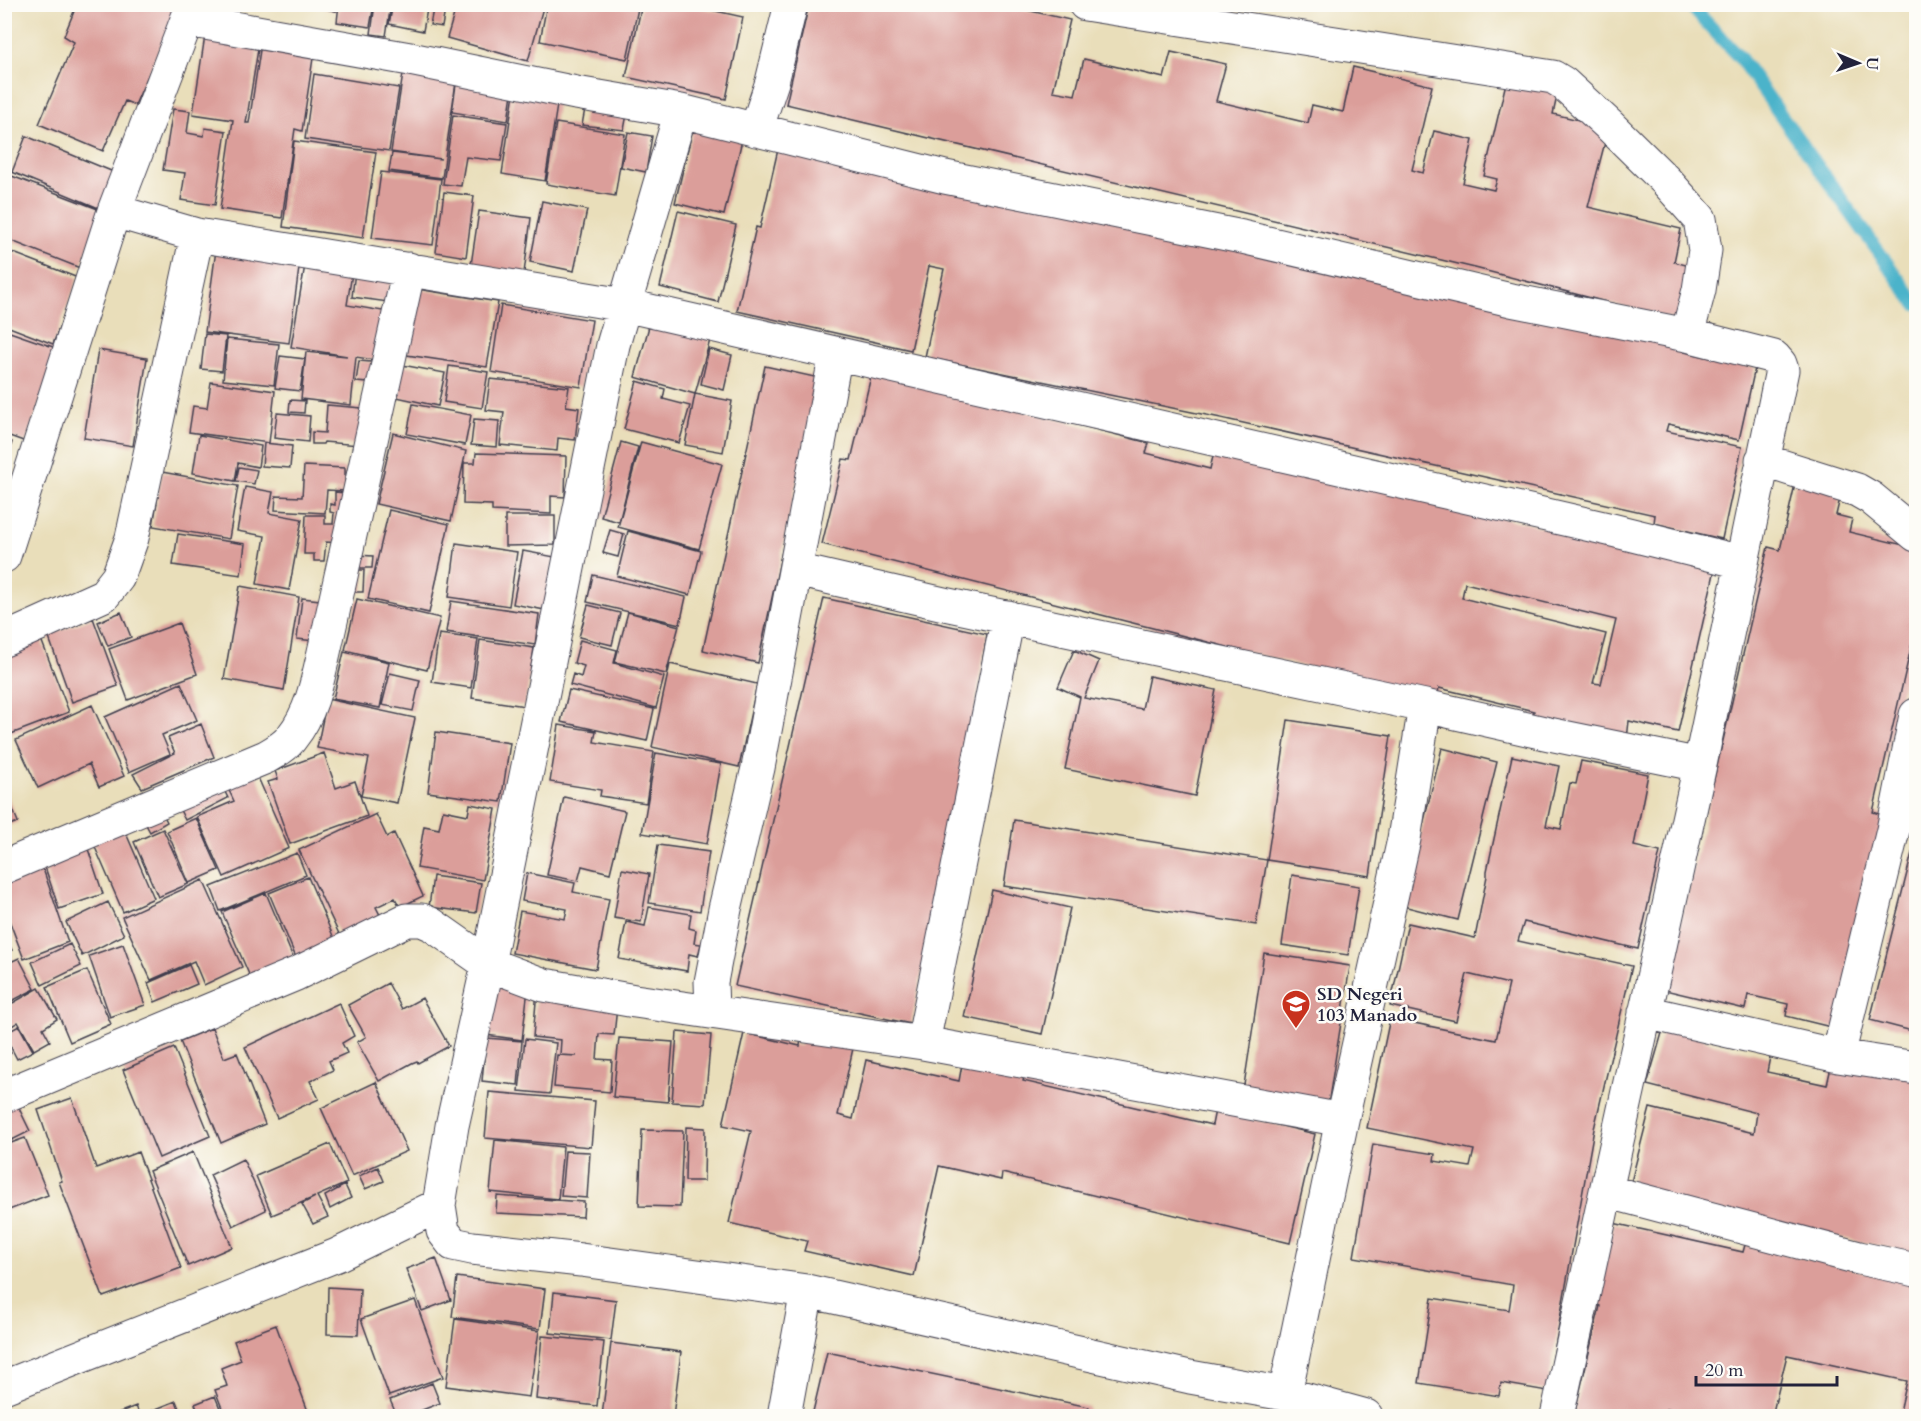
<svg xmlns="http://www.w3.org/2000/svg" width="1921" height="1421" viewBox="0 0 1921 1421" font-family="Cardo,serif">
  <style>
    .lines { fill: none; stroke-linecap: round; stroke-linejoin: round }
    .stream { stroke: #4bb3ca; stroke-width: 14 }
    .building { fill: #db9e9a; fill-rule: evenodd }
    .minor-casing { stroke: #403e4e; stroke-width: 35 }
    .minor { stroke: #fff; stroke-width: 33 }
    .labels { text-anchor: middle; stroke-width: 5; stroke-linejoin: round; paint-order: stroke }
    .poi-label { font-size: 18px; font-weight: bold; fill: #22223b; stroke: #fdfcf7; text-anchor: start }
  </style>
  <rect width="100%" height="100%" fill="#fdfcf7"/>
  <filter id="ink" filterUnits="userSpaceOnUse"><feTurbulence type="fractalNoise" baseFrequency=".0167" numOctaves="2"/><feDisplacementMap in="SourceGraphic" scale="12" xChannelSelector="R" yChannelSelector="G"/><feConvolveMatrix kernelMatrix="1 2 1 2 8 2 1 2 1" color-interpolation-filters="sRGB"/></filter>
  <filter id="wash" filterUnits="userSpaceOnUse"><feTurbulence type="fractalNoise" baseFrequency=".008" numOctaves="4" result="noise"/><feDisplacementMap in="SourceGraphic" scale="24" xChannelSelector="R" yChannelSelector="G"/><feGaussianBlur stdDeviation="1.35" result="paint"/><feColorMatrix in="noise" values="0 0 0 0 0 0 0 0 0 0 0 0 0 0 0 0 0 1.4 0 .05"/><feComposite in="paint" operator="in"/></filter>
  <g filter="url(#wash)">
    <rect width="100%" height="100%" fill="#e9deba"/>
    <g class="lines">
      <path class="stream" d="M 1689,4 L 1740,58 L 1916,304"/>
    </g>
    <g id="blocks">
      <path class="building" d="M 77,4 L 165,4 L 177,9 L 135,105 L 125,101 L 103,151 L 39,124 L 74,42 L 64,36 Z
        M 303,4 L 337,4 L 336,11 Z
        M 339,4 L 374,4 L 370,27 L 337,22 Z
        M 375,4 L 391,4 L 386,36 L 371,34 Z
        M 393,4 L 428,4 L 423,31 L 389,24 Z
        M 434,4 L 446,4 L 442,27 L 430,25 Z
        M 457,4 L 544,4 L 528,61 L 447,38 Z
        M 547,4 L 639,4 L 627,59 L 540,41 Z
        M 642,4 L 684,4 L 743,17 L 726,99 L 626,77 Z
        M 809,4 L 1000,4 L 1070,20 L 1053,91 L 1075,95 L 1084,59 L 1164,78 L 1171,52 L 1226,64 L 1216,101 L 1308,123 L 1312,105 L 1343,112 L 1353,67 L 1432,86 L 1412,170 L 1423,173 L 1434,131 L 1473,140 L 1463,183 L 1494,190 L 1497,179 L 1484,176 L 1509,70 L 1560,83 L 1553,114 L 1609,127 L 1588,207 L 1681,229 L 1674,262 L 1690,266 L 1676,320 L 1475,268 L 786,104 Z
        M 206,29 L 260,37 L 246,123 L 249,123 L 262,37 L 315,45 L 302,131 L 295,129 L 282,218 L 220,209 L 233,120 L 193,114 Z
        M 404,67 L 457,75 L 442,178 L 389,171 L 392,153 L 441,159 L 391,152 Z
        M 314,74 L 399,88 L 389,151 L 305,139 Z
        M 457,78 L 513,86 L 508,121 L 452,112 Z
        M 514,93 L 558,99 L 545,181 L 502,174 Z
        M 586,103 L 628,109 L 624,130 L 582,125 Z
        M 173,109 L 190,111 L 187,133 L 204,136 L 205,128 L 226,131 L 215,205 L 181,200 L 185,173 L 163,170 Z
        M 453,115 L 507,123 L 501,161 L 466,157 L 461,186 L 443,184 Z
        M 556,123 L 625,134 L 615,196 L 546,184 Z
        M 693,128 L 742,140 L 724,215 L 675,203 Z
        M 628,132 L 652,136 L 646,172 L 621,167 Z
        M 26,136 L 116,173 L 101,209 L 12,172 Z
        M 294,141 L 376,152 L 363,238 L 283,227 Z
        M 779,145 L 1687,341 L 1684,352 L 1755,368 L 1739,440 L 1668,424 L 1666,431 L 1742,447 L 1722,539 L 1654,523 L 1655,515 L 1221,418 L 925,357 L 944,269 L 929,266 L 911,350 L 737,311 L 756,227 L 760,228 Z
        M 381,172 L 441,179 L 433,245 L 372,238 Z
        M 4,173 L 103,211 L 80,268 L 4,238 Z
        M 444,192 L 474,196 L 466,257 L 436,252 Z
        M 542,201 L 587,210 L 574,271 L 530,262 Z
        M 479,211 L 531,218 L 524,273 L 471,265 Z
        M 678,211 L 736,225 L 718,302 L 660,287 Z
        M 217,242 L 299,268 L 289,343 L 205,332 Z
        M 6,250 L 78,278 L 53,344 L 4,325 Z
        M 306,259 L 353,267 L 347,305 L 383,311 L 375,360 L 356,357 L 351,405 L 301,399 L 306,352 L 347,356 L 291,347 Z
        M 356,262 L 392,267 L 388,302 L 352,297 Z
        M 417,289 L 498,302 L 487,367 L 407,355 Z
        M 501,305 L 592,320 L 581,387 L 491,372 Z
        M 650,323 L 710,340 L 695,394 L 635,377 Z
        M 4,330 L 59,349 L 26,442 L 4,434 Z
        M 205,334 L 226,336 L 222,371 L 201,369 Z
        M 227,339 L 279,344 L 274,385 L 223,380 Z
        M 709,349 L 732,355 L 724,390 L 701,384 Z
        M 98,350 L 147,358 L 133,446 L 84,438 Z
        M 280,356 L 305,359 L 300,391 L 275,388 Z
        M 359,361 L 383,363 L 381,384 L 356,382 Z
        M 397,364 L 445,373 L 438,406 L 392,396 Z
        M 449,366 L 488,372 L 482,408 L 444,402 Z
        M 765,366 L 819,378 L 758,663 L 703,650 Z
        M 872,372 L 1149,443 L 1146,453 L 1210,469 L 1215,448 L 1715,569 L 1678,732 L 1629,721 L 1627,739 L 1533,720 L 1534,711 L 1439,688 L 1436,700 L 822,544 L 843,459 L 851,460 ZM 1465,583 L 1616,620 L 1601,684 L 1593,683 L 1606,634 L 1462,598 Z
        M 490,379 L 569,387 L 566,406 L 579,408 L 575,440 L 558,438 L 557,451 L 500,445 L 504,412 L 486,410 Z
        M 637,381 L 665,389 L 663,399 L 690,406 L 679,443 L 624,429 Z
        M 211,382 L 275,391 L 269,443 L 189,432 L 193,406 L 207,408 Z
        M 695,394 L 732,401 L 723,452 L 685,445 Z
        M 290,400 L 305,401 L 304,413 L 289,412 Z
        M 413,404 L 471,415 L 465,445 L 407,434 Z
        M 327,405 L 362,408 L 359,445 L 324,442 L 323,444 L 312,444 L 312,432 L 325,433 Z
        M 277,413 L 310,416 L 308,442 L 274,438 Z
        M 474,419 L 499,421 L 497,447 L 471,445 Z
        M 393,433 L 466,451 L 451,521 L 376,504 Z
        M 199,435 L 261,446 L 258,467 L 238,463 L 235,481 L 193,473 Z
        M 4,440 L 12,442 L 5,468 L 4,468 Z
        M 621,442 L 638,447 L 619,522 L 601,517 Z
        M 641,442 L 722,464 L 699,549 L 618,527 Z
        M 264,443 L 292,446 L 290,468 L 262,466 Z
        M 476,453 L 566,456 L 565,497 L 551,496 L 551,514 L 492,511 L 492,505 L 463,504 L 464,463 L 475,463 Z
        M 304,466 L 345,468 L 345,491 L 327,490 L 325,513 L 275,510 L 276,496 L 302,497 Z
        M 239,467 L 257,470 L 254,484 L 236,481 Z
        M 162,472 L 238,486 L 229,539 L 153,526 Z
        M 1796,480 L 1842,490 L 1836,515 L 1852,519 L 1849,532 L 1916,548 L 1916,626 L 1873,812 L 1886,816 L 1839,1029 L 1786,1016 L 1788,1004 L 1748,995 L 1745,1009 L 1665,990 L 1768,547 L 1780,550 Z
        M 4,482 L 14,484 L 4,518 Z
        M 245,487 L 273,492 L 269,513 L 302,519 L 289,590 L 257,584 L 265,536 L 237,531 Z
        M 335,492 L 345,493 L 342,543 L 326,542 L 324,561 L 314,561 L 314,554 L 304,554 L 306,515 L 325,515 L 325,524 L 333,524 L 334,513 L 330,512 L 330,504 L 335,505 Z
        M 389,510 L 449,524 L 429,613 L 368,599 Z
        M 505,516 L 555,516 L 555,545 L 505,546 Z
        M 610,530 L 624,534 L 618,557 L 603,553 Z
        M 628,531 L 701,551 L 690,595 L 617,576 Z
        M 178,534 L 245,544 L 241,575 L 173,565 Z
        M 456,543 L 517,552 L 509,606 L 449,597 Z
        M 523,551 L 555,557 L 545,610 L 513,604 Z
        M 356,555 L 373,556 L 372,568 L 356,568 Z
        M 347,570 L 364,570 L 363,592 L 346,592 Z
        M 593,575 L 686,597 L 680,624 L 587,602 Z
        M 240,586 L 299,597 L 284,690 L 224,679 Z
        M 302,598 L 329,601 L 324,642 L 297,639 Z
        M 824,598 L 987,634 L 964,774 L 911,1024 L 735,986 Z
        M 357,599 L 440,618 L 427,670 L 345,650 Z
        M 451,601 L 539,614 L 535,645 L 446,632 Z
        M 588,605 L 620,613 L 612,645 L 579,637 Z
        M 121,612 L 131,637 L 108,646 L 98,622 Z
        M 628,612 L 679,626 L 666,674 L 615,662 Z
        M 93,618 L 118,686 L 72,702 L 48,635 Z
        M 179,623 L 197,674 L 128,700 L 109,649 Z
        M 39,634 L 69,712 L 11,734 L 4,717 L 4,648 Z
        M 439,634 L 478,639 L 471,688 L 432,682 Z
        M 480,640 L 534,648 L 525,706 L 472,698 Z
        M 580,640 L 617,650 L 614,663 L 664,677 L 656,708 L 570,685 L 573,674 L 581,677 L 584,666 L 574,663 Z
        M 1074,650 L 1099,661 L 1084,698 L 1142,709 L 1149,676 L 1216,690 L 1195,796 L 1065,769 L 1080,697 L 1058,687 Z
        M 344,652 L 389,662 L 380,708 L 333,699 Z
        M 670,664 L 757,684 L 739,767 L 652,747 Z
        M 390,673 L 420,680 L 413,711 L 382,705 Z
        M 181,683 L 197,720 L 162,735 L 170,754 L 129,772 L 105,717 Z
        M 569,690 L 654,709 L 647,741 L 561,722 Z
        M 327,699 L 415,718 L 397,803 L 361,796 L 369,758 L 317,748 Z
        M 92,705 L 124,776 L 99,787 L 89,764 L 38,788 L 16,740 Z
        M 1288,720 L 1391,736 L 1370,876 L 1267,860 Z
        M 201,724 L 214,757 L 142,788 L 133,774 L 175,753 L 168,738 Z
        M 559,725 L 596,731 L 594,742 L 654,752 L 646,803 L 600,796 L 601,790 L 550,782 Z
        M 436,732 L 510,743 L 501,802 L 428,792 Z
        M 1442,748 L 1497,762 L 1458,920 L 1403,906 Z
        M 324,753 L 336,788 L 355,781 L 367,816 L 290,844 L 268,782 L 278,779 L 275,771 Z
        M 656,753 L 721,764 L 707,844 L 642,833 Z
        M 1512,756 L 1559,766 L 1546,826 L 1561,829 L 1570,783 L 1576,784 L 1581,761 L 1648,774 L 1634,846 L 1660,852 L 1638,949 L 1524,922 L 1518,941 L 1632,966 L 1594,1129 L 1547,1391 L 1501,1383 L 1499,1396 L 1419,1383 L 1432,1298 L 1509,1310 L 1513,1285 L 1354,1257 L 1373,1144 L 1435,1154 L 1434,1161 L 1470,1167 L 1474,1150 L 1367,1128 L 1390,1018 L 1496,1040 L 1509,984 L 1467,974 L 1456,1021 L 1390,1006 L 1408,923 L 1475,938 L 1487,876 L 1487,871 Z
        M 256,773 L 289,848 L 224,877 L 197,817 L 234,801 L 227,786 Z
        M 220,782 L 228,798 L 185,820 L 177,804 Z
        M 4,788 L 18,822 L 4,827 Z
        M 564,797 L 625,811 L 610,873 L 582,866 L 578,881 L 547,875 Z
        M 470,804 L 496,809 L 483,880 L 417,868 L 424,826 L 439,829 L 443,810 L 468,815 Z
        M 160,808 L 167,822 L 150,832 L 142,817 Z
        M 376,814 L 387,837 L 394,833 L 423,896 L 400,907 L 395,898 L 376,907 L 382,919 L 341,938 L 299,850 Z
        M 196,818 L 219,870 L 189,883 L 167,831 Z
        M 1014,820 L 1267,860 L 1256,925 L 1004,886 Z
        M 122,824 L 154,898 L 123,912 L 91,838 Z
        M 163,829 L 188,884 L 158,897 L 134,842 Z
        M 85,840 L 103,894 L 59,909 L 41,855 Z
        M 658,845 L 709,852 L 700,911 L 649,903 Z
        M 297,853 L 306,875 L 220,911 L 211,887 Z
        M 1912,853 L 1916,854 L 1916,1032 L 1870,1020 Z
        M 40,860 L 68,942 L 24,959 L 4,907 L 4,873 Z
        M 622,869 L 649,874 L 641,922 L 614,918 Z
        M 527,873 L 575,883 L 573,892 L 609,899 L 596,969 L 512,953 L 520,911 L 565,919 L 567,909 L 522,901 Z
        M 1292,875 L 1359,886 L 1348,955 L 1282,945 Z
        M 433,876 L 481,883 L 476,913 L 429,907 Z
        M 308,877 L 336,943 L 297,960 L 269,893 Z
        M 203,880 L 242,967 L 204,985 L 194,961 L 151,980 L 122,917 Z
        M 992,890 L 1070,908 L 1042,1034 L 964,1017 Z
        M 266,893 L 294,960 L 251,979 L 222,912 Z
        M 108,902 L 124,935 L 82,956 L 66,922 Z
        M 649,907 L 691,914 L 689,928 L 696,930 L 694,943 L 701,944 L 698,956 L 689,954 L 687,971 L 619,959 L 626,922 L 645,926 Z
        M 4,935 L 12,950 L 4,953 Z
        M 70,944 L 81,966 L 42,985 L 32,962 Z
        M 123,944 L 145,1005 L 110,1017 L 89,956 Z
        M 1264,953 L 1350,966 L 1328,1105 L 1243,1092 Z
        M 19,958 L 35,989 L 4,1005 L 4,965 Z
        M 189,965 L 197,984 L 155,1002 L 148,983 Z
        M 87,970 L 111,1024 L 70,1042 L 47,987 Z
        M 493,975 L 529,980 L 522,1040 L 486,1035 Z
        M 388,983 L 402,1009 L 422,998 L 449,1046 L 418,1063 L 417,1061 L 412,1063 L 379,1081 L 357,1042 L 366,1037 L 348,1005 Z
        M 39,988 L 57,1019 L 43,1028 L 50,1041 L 34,1050 L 18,1022 L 4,1031 L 4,1008 Z
        M 537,990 L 618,998 L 614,1035 L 599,1034 L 597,1059 L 612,1060 L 610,1092 L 554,1087 L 557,1055 L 577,1056 L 560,1055 L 561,1040 L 533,1037 Z
        M 339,1003 L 354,1036 L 342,1043 L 347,1053 L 329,1061 L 333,1070 L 310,1081 L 319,1099 L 277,1118 L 245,1047 Z
        M 1666,1019 L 1713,1044 L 1770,1057 L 1767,1072 L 1827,1085 L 1833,1058 L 1916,1077 L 1916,1254 L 1690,1205 L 1631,1182 L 1650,1108 L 1754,1133 L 1757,1113 L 1647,1085 Z
        M 19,1026 L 33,1051 L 17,1059 L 4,1034 Z
        M 212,1028 L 224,1058 L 237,1053 L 265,1124 L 221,1143 L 180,1041 Z
        M 677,1032 L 711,1035 L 705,1104 L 672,1102 Z
        M 802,1032 L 854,1044 L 838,1115 L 853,1119 L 866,1060 L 959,1081 L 963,1059 L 1025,1073 L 1023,1081 L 1212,1125 L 1215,1110 L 1315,1134 L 1290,1243 L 1002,1173 L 1001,1180 L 939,1166 L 914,1276 L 804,1251 L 807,1241 L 729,1223 L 751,1131 L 723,1125 L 744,1033 L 800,1046 Z
        M 486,1038 L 522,1041 L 518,1085 L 482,1081 Z
        M 619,1038 L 673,1042 L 668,1102 L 613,1097 Z
        M 525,1039 L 556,1043 L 550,1094 L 519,1091 Z
        M 5,1042 L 11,1053 L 5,1058 Z
        M 174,1048 L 210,1136 L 159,1158 L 123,1070 Z
        M 376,1082 L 407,1151 L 352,1176 L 321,1108 Z
        M 489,1092 L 595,1101 L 591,1147 L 485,1138 Z
        M 14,1098 L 30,1131 L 12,1140 L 5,1126 L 11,1143 L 25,1138 L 48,1195 L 4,1212 L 4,1103 Z
        M 72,1098 L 96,1168 L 138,1152 L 181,1268 L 103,1297 L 59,1182 L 62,1181 L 38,1110 Z
        M 686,1127 L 705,1128 L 704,1181 L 685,1181 Z
        M 642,1130 L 683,1131 L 680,1207 L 639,1206 Z
        M 495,1140 L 563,1147 L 558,1199 L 490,1192 Z
        M 330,1144 L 347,1183 L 317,1196 L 328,1217 L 313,1224 L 302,1204 L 315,1197 L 272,1215 L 256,1176 Z
        M 565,1151 L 590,1152 L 587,1198 L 561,1196 Z
        M 193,1152 L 232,1247 L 188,1266 L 149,1171 Z
        M 243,1159 L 266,1210 L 233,1226 L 210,1175 Z
        M 378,1167 L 384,1181 L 365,1189 L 359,1176 Z
        M 345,1185 L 351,1198 L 330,1209 L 325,1196 Z
        M 497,1196 L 584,1202 L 583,1217 L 496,1213 Z
        M 1613,1223 L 1743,1252 L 1745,1245 L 1916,1283 L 1916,1416 L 1899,1416 L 1907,1381 L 1787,1355 L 1772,1416 L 1701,1416 L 1666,1409 L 1665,1416 L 1574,1416 L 1600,1306 L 1594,1304 Z
        M 436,1258 L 451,1300 L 422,1311 L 406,1269 Z
        M 457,1277 L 545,1289 L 540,1329 L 452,1317 Z
        M 328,1287 L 360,1289 L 358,1335 L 327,1334 Z
        M 554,1292 L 616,1300 L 611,1340 L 550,1333 Z
        M 415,1300 L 443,1377 L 389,1396 L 361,1319 Z
        M 455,1319 L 539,1331 L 529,1397 L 446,1386 Z
        M 276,1325 L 309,1414 L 302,1416 L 225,1416 L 215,1390 L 227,1386 L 221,1368 L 241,1360 L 234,1341 Z
        M 542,1336 L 604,1342 L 597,1406 L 536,1399 Z
        M 611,1343 L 681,1352 L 673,1416 L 602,1416 Z
        M 827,1352 L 1089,1407 L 1087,1416 L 812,1416 Z
        M 432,1383 L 440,1403 L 407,1416 L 397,1416 L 390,1400 Z
        M 215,1396 L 223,1416 L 200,1416 L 195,1404 Z
        M 176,1401 L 182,1416 L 147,1416 L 146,1413 Z
        M 136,1406 L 140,1416 L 110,1416 Z"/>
    </g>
  </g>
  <g filter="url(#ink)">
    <use href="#blocks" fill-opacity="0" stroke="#403e4e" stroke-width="1.5"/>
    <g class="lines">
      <g class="minor-casing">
        <path id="minor" d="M 1085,4 L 1553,77 L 1563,83 L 1611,127 L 1666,181 L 1700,219 L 1705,250 L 1699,290 L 1687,335
          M 188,20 L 410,59 L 576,93 L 681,111 L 945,177 L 1242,237 L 1511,300 L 1687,335 L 1774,357 L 1780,364 L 1782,370 L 1700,765 L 1606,1191 L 1859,1258 L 1916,1270
          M 756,130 L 772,82 L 791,4
          M 114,211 L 197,235 L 624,305 L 1608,529 L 1741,562
          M 1762,460 L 1857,490 L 1871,498 L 1916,535
          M 4,556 L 114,211 L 193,4
          M 796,570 L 944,604 L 1425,706
          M 4,640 L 104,595 L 118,577 L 132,538 L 197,235
          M 4,867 L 266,757 C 275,752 286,746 292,737 C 314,710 319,672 327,639 L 409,269
          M 712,1012 L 711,982 L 725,909 L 758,768 L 836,353
          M 1645,1012 L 1838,1056 L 1916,1068
          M 923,1043 L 1008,617
          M 1838,1056 L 1893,830 L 1916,715
          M 4,1096 L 296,974 L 406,920 L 422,920 L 431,924 L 488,964 L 544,985 L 635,1001 L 923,1043 L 1342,1120 L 1404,839 L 1425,706 L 1549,734 L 1700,765
          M 1342,1120 L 1285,1394 L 1366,1416
          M 439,1205 L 443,1231 L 453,1244 L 472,1248 L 581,1260 L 807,1291 L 784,1416
          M 807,1291 L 1190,1377 L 1285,1394
          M 4,1387 L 337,1255 L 439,1205 L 452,1126 L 488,964 L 613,345 L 681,111
          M 1557,1416 L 1606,1191"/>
      </g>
      <use href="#minor" class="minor"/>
    </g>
  </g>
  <defs>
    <g id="school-pin" transform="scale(1.5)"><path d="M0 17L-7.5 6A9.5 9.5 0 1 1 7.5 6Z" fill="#c8321e" stroke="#fdfcf7"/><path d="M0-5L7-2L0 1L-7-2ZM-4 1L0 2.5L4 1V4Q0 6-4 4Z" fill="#fff"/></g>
  </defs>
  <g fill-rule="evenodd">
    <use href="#school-pin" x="1296" y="1004"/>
  </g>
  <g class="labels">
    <g class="poi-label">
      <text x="1317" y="1000">SD Negeri<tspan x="1317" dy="21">103 Manado</tspan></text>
    </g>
  </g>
  <rect width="1921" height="1421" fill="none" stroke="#fdfcf7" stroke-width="24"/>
  <g transform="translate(1858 63) rotate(92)" stroke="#fdfcf7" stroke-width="4.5" paint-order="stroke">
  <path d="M0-4.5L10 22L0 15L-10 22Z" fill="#22223b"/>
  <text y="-9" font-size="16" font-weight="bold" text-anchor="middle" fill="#22223b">U</text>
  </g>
  <path d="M1696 1376v9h141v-9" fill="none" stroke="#22223b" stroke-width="3"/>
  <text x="1705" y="1376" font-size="18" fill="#22223b" stroke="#fdfcf7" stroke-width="4.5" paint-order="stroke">20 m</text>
</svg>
